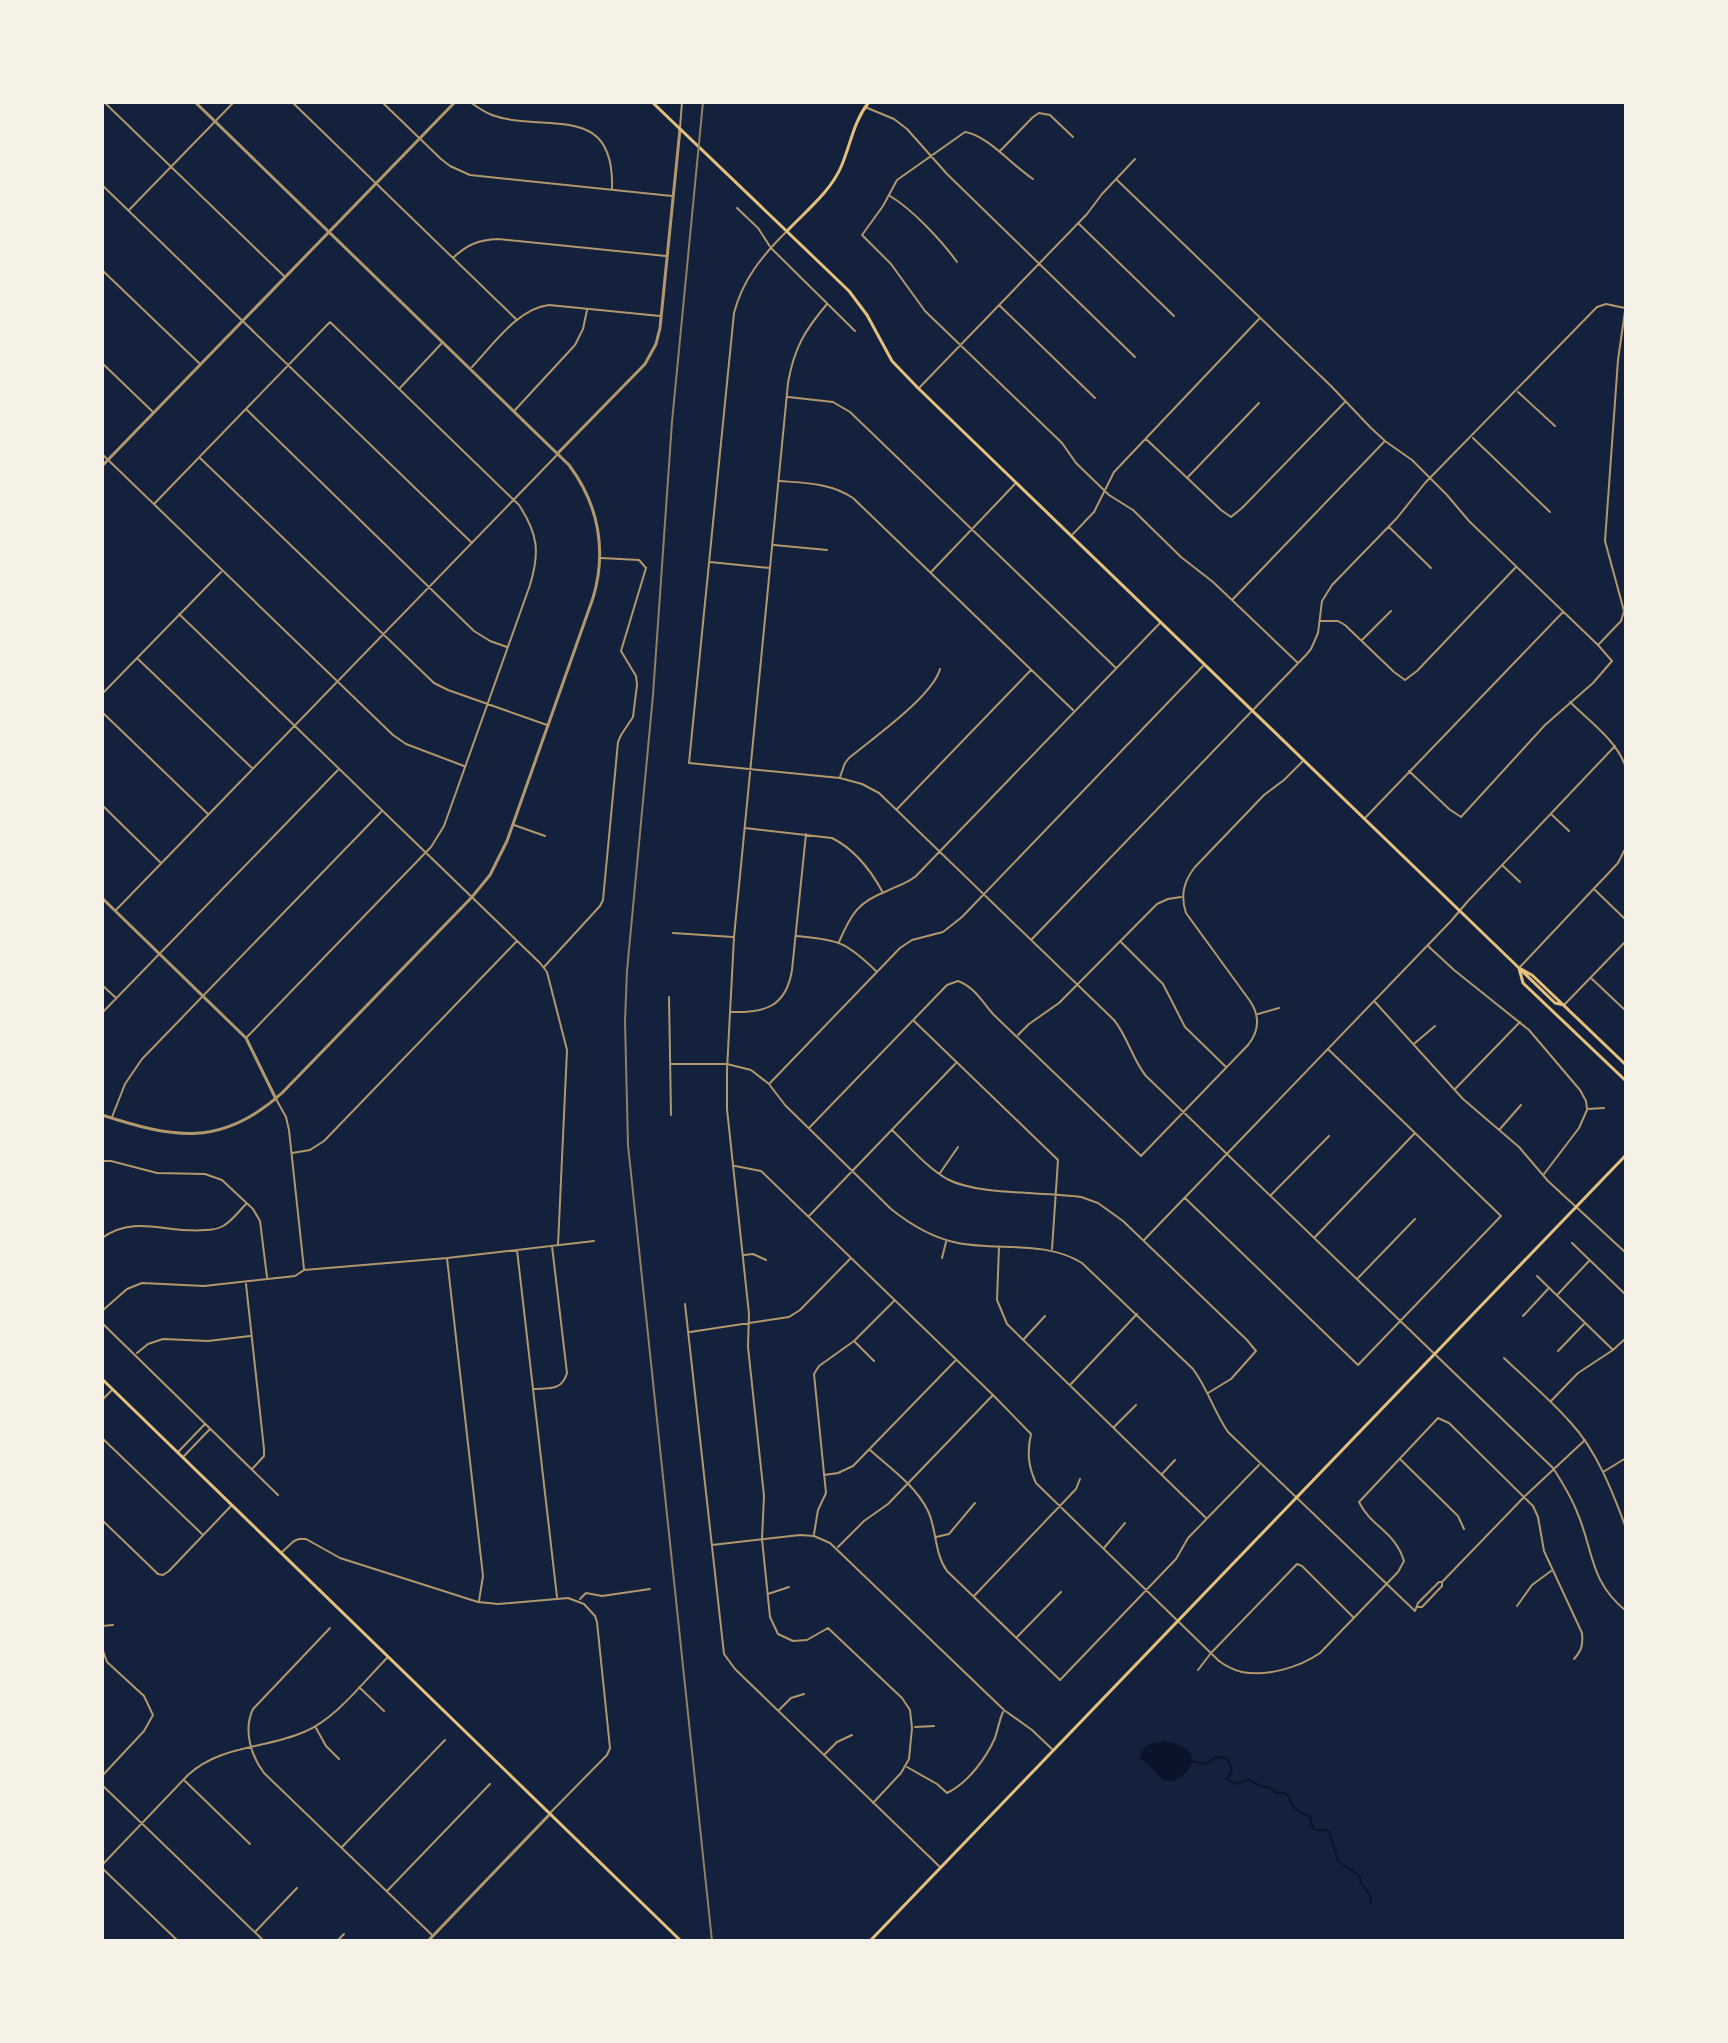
<svg xmlns="http://www.w3.org/2000/svg" width="1728" height="2043" viewBox="0 0 1728 2043" font-family="'PT Sans Narrow',sans-serif">
  <style>
    .water { fill: #0b132b }
    .lines { fill: none; stroke-linecap: round; stroke-linejoin: round }
    .stream { stroke: #0b132b; stroke-width: 2 }
    .minor { stroke: #b1986c; stroke-width: 2 }
    .tertiary { stroke: #b1986c; stroke-width: 3 }
    .secondary { stroke: #e5c07b; stroke-width: 3 }
    .primary { stroke: #e5c07b; stroke-width: 3 }
    .rail { stroke: #918062; stroke-width: 2 }
  </style>
  <rect width="100%" height="100%" fill="#14213d"/>
  <path class="water" d="M 1164,1741 C 1172,1742 1183,1745 1188,1750 C 1200,1762 1182,1783 1168,1781 C 1156,1779 1153,1764 1139,1758 C 1146,1742 1149,1744 1164,1741 Z"/>
  <g class="lines">
    <path class="stream" d="M 1191,1761 L 1206,1764 L 1216,1757 L 1227,1758 L 1232,1770 L 1227,1779 C 1236,1786 1239,1784 1248,1779 L 1261,1786 L 1269,1787 L 1276,1793 C 1291,1791 1287,1798 1294,1807 C 1297,1812 1305,1813 1310,1817 L 1311,1824 L 1315,1830 L 1327,1830 L 1329,1832 L 1338,1861 L 1360,1876 L 1360,1882 L 1371,1897 L 1370,1903"/>
    <path class="minor" d="M 104,102 L 284,276
      M 292,102 L 517,320
      M 382,102 L 441,159 L 450,166 L 470,175 L 672,196
      M 470,102 C 477,107 484,112 492,115 C 545,134 615,100 612,189
      M 865,107 L 894,119 L 907,129 L 947,174 L 1135,357
      M 680,128 L 682,102
      M 1000,151 L 1033,117 L 1039,113 L 1050,115 L 1073,137
      M 1033,179 C 1013,166 987,135 965,132 L 897,180 L 883,206 L 862,235 L 891,264 L 925,311 L 1062,443 L 1076,463 L 1109,495 L 1133,510 L 1181,557 L 1213,582 L 1298,663
      M 1116,179 L 1331,386 L 1370,427 L 1385,441 L 1412,460 L 1447,495 L 1469,521 L 1598,645 L 1612,661 L 1593,683 L 1545,725 L 1461,817 L 1449,809 L 1409,771
      M 102,185 L 472,543
      M 890,196 C 912,209 942,241 957,262
      M 737,208 L 758,228 L 771,248 L 855,331
      M 129,210 L 234,102
      M 1078,223 L 1174,316
      M 786,232 C 762,256 743,279 734,313 L 689,763 L 840,778 L 862,784 L 879,793 L 1114,1020 C 1128,1037 1132,1059 1146,1076 L 1553,1468 C 1562,1482 1571,1496 1577,1512 C 1594,1551 1589,1581 1626,1611
      M 454,257 C 468,244 479,240 498,239 L 666,256
      M 102,270 L 199,363
      M 827,304 C 805,330 794,348 788,383 L 734,937 L 727,1070 L 727,1109 L 749,1314 L 748,1347 L 764,1496 L 762,1539 L 770,1617 L 778,1634 L 793,1641 L 807,1640 L 828,1628 L 902,1698 L 910,1710 L 912,1728 L 909,1759 L 901,1773 L 873,1803
      M 999,305 L 1095,398
      M 102,363 L 153,412
      M 472,367 C 492,346 518,308 549,305 L 660,316
      M 400,388 L 442,343
      M 919,388 L 1087,214 L 1102,194 L 1135,159
      M 1518,392 L 1555,426
      M 788,397 L 833,402 L 850,412 L 1116,668
      M 247,410 L 474,631 L 490,641 L 507,647
      M 515,410 L 575,345 L 583,329 L 587,310
      M 1473,438 L 1550,512
      M 1146,439 L 1221,510 L 1231,517 L 1242,508 L 1345,402
      M 102,454 L 393,735 L 406,744 L 464,766
      M 200,458 L 434,683 L 448,690 L 547,725
      M 1188,477 L 1259,403
      M 780,481 C 806,483 831,483 853,498 L 1073,710
      M 154,504 L 330,322 L 519,505 C 538,534 540,552 530,585 L 444,826 L 431,847 L 247,1037
      M 1389,527 L 1431,568
      M 1073,534 L 1094,512 L 1114,472 L 1259,319
      M 774,545 L 827,550
      M 710,562 L 770,568
      M 931,572 L 1015,484
      M 1233,599 L 1384,442
      M 179,614 L 540,963 L 547,972 L 567,1050 L 558,1245
      M 1321,621 L 1338,621 L 1345,625 L 1394,672 L 1405,680 L 1417,671 L 1516,567
      M 1362,640 L 1391,611
      M 1599,644 L 1621,621 L 1624,611 L 1605,541 L 1618,360 L 1626,304
      M 138,659 L 252,768
      M 102,694 L 221,572
      M 1570,702 C 1589,721 1615,739 1625,765 L 1626,836
      M 102,712 L 208,814
      M 840,777 L 845,763 L 849,758 C 872,739 933,696 940,669
      M 102,805 L 161,863
      M 897,809 L 1031,670
      M 1552,815 L 1569,831
      M 1365,818 L 1563,612
      M 514,825 L 545,836
      M 745,828 L 832,838 C 854,849 870,869 882,891
      M 1503,866 L 1520,882
      M 1595,890 L 1626,920
      M 116,910 L 557,455
      M 673,933 L 733,937
      M 797,936 C 840,941 845,941 876,971
      M 1031,940 L 1306,655 L 1311,649 L 1318,633 L 1322,601 L 1332,585 L 1397,518 L 1425,483 L 1597,307 L 1606,304 L 1625,308
      M 839,942 C 851,914 858,902 887,891 C 897,886 908,883 916,876 L 1161,622
      M 1121,942 L 1163,984 L 1185,1027 L 1226,1067
      M 1428,946 L 1454,970 L 1529,1030 L 1580,1090 L 1586,1101 L 1587,1109 L 1604,1108
      M 544,967 L 600,906 L 603,900 L 618,742 L 621,735 L 633,717 L 637,685 L 636,676 L 621,651 L 646,568 L 639,560 L 601,558
      M 1520,967 L 1618,863 L 1626,847
      M 1592,979 L 1626,1011
      M 102,985 L 116,998
      M 669,997 L 671,1115
      M 1375,1002 L 1463,1099 L 1519,1147 L 1548,1181 L 1626,1253
      M 1564,1005 L 1626,941
      M 731,1012 C 765,1013 786,1007 792,970 L 806,834
      M 102,1013 L 338,770
      M 1258,1014 L 1279,1008
      M 914,1021 L 1058,1160 L 1052,1249
      M 1018,1035 L 1029,1024 L 1059,1003 L 1157,904 L 1168,899 L 1181,897
      M 1415,1043 L 1435,1026
      M 670,1064 L 727,1064 L 751,1070 L 769,1084 L 785,1105 L 891,1209 C 911,1225 932,1238 958,1243 C 999,1251 1045,1240 1082,1263 L 1193,1369 C 1208,1389 1214,1412 1228,1432 L 1415,1611 L 1418,1603 L 1439,1582 L 1442,1582
      M 770,1083 L 900,948 L 912,940 L 943,932 L 962,917 L 1203,666
      M 1455,1089 L 1520,1022
      M 276,1099 L 286,1117 L 289,1130 L 304,1269
      M 112,1117 L 125,1084 L 142,1059 L 381,812
      M 809,1128 L 947,985 L 958,981 C 976,988 982,1002 994,1015 L 1141,1156 L 1248,1045 C 1260,1030 1260,1016 1250,1001 L 1186,913 C 1180,895 1184,881 1195,867 L 1264,795 L 1284,780 L 1303,761
      M 1500,1129 L 1521,1105
      M 892,1130 C 909,1146 926,1167 947,1179 C 979,1196 1043,1191 1081,1197 L 1098,1203 L 1123,1221 L 1247,1340 L 1256,1351 L 1231,1379 L 1208,1393
      M 292,1153 L 310,1150 L 324,1141 L 517,941
      M 102,1161 L 111,1161 L 157,1173 L 205,1174 L 222,1180 L 253,1209 L 260,1221 L 267,1277
      M 735,1166 L 761,1171 L 993,1395 L 1031,1434 C 1027,1452 1028,1466 1036,1483 L 1219,1661 C 1226,1666 1233,1670 1242,1672 C 1267,1677 1300,1667 1320,1653 L 1398,1572 L 1404,1561 C 1395,1531 1371,1527 1359,1502 L 1438,1418 L 1449,1423 L 1533,1506 L 1538,1517 L 1544,1551 L 1582,1633 C 1583,1645 1582,1650 1574,1659
      M 940,1173 L 958,1147
      M 1544,1174 L 1579,1128 L 1587,1110
      M 1271,1195 L 1329,1136
      M 1185,1198 L 1358,1365 L 1501,1216 L 1328,1049
      M 809,1216 L 957,1062
      M 1315,1237 L 1415,1133
      M 102,1238 C 135,1214 168,1234 205,1230 C 211,1230 218,1229 223,1226 C 232,1221 239,1211 246,1204
      M 1144,1240 L 1451,921 L 1468,901 L 1615,746
      M 1572,1243 L 1626,1295
      M 999,1247 L 997,1300 L 1007,1324 L 1206,1518
      M 517,1250 L 557,1597
      M 744,1255 L 753,1254 L 766,1260
      M 447,1258 L 483,1576 L 479,1601
      M 942,1258 L 946,1242
      M 1537,1276 L 1613,1350
      M 1358,1278 L 1415,1219
      M 246,1284 L 264,1449 L 264,1456 L 253,1468
      M 1558,1294 L 1589,1261
      M 685,1304 L 724,1654 L 735,1669 L 940,1867
      M 102,1311 L 127,1289 L 142,1283 L 204,1286 L 295,1276 L 304,1270 L 447,1258 L 594,1241
      M 1523,1316 L 1548,1289
      M 102,1323 L 278,1495
      M 690,1332 L 789,1317 L 800,1310 L 850,1259
      M 1023,1340 L 1045,1316
      M 855,1342 L 874,1361
      M 1558,1351 L 1584,1324
      M 137,1353 L 148,1344 L 163,1339 L 208,1341 L 250,1336
      M 1504,1358 C 1526,1379 1551,1400 1571,1423 C 1597,1451 1613,1493 1626,1528
      M 1070,1385 L 1137,1314
      M 534,1389 C 549,1388 562,1391 567,1373 L 552,1246
      M 102,1400 L 112,1390
      M 1551,1401 L 1578,1373 L 1613,1350 L 1626,1338
      M 1114,1427 L 1136,1405
      M 102,1438 L 202,1534
      M 870,1450 C 890,1468 916,1486 928,1511 C 937,1530 934,1553 947,1571 L 1060,1680 L 1176,1559 L 1188,1538 L 1259,1465
      M 179,1451 L 205,1424
      M 184,1456 L 210,1429
      M 1401,1460 L 1458,1516 L 1464,1529
      M 1603,1472 L 1626,1458
      M 1162,1474 L 1175,1460
      M 824,1475 L 838,1473 L 853,1466 L 955,1361
      M 102,1520 L 158,1574 L 163,1575 L 169,1571 L 231,1506
      M 814,1534 L 818,1510 L 826,1493 L 814,1374 L 819,1366 L 854,1341 L 895,1300
      M 936,1537 L 949,1534 L 975,1503
      M 712,1545 L 800,1535 L 814,1536 L 830,1543 L 1004,1710 L 1032,1730 L 1053,1750
      M 838,1547 L 864,1521 L 888,1504 L 993,1395
      M 1104,1548 L 1125,1523
      M 282,1552 L 294,1541 L 299,1539 L 306,1539 L 340,1558 L 478,1602 L 498,1604 L 568,1598 L 584,1604 L 595,1616 L 597,1622 L 610,1748 L 607,1755 L 551,1812
      M 768,1594 L 789,1587
      M 974,1596 L 1076,1489 L 1080,1479
      M 580,1599 L 586,1593 L 602,1596 L 650,1589
      M 1517,1606 L 1532,1585 L 1551,1571
      M 1418,1607 L 1422,1607 L 1442,1586 L 1442,1582 L 1525,1496 L 1585,1440
      M 102,1626 L 113,1625
      M 330,1628 L 253,1709 C 243,1730 251,1756 264,1773 L 432,1935
      M 1017,1637 L 1061,1592
      M 102,1648 L 107,1662 L 144,1696 L 153,1715 L 144,1731 L 102,1776
      M 1198,1670 L 1211,1653 L 1297,1564 L 1302,1566 L 1353,1617
      M 359,1687 L 384,1711
      M 779,1710 L 791,1698 L 804,1694
      M 915,1727 L 934,1726
      M 316,1728 L 326,1746 L 339,1759
      M 825,1754 L 837,1742 L 852,1735
      M 907,1767 L 937,1784 L 947,1793 C 968,1783 986,1758 995,1738 C 998,1729 999,1721 1003,1712
      M 185,1781 L 250,1844
      M 102,1785 L 264,1941
      M 342,1847 L 445,1740
      M 102,1865 L 188,1775 C 220,1745 265,1749 304,1732 C 336,1719 364,1681 388,1657
      M 102,1868 L 178,1941
      M 387,1891 L 490,1784
      M 256,1931 L 297,1888
      M 337,1941 L 344,1934"/>
    <path class="tertiary" d="M 558,453 L 645,364 L 656,344 L 660,328 L 680,129
      M 102,466 L 455,102
      M 102,898 L 246,1038 L 276,1099
      M 102,1115 C 173,1138 221,1148 282,1093 L 472,897 L 490,875 L 507,841 L 593,598 C 607,551 599,505 569,465 L 195,102
      M 428,1941 L 550,1814"/>
    <path class="secondary" d="M 787,231 C 806,211 830,192 841,167 C 851,144 853,122 869,102
      M 102,1379 L 681,1941
      M 870,1941 L 1626,1155"/>
    <path class="primary" d="M 652,102 L 849,291 L 867,315 L 892,361 L 918,388 L 1519,968 L 1532,975 L 1626,1065
      M 1519,968 L 1523,983 L 1626,1081
      M 1521,970 L 1555,1003 L 1564,1005"/>
    <path class="rail" d="M 703,102 L 672,422 L 653,695 L 627,971 L 625,1021 L 628,1145 L 712,1941"/>
  </g>
  <rect width="1728" height="2043" fill="none" stroke="#f6f1e7" stroke-width="208"/>
</svg>
